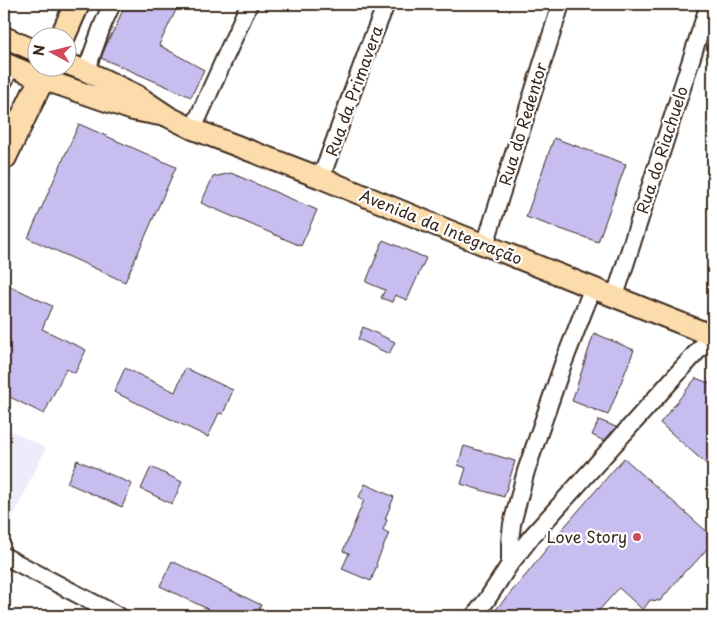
<svg xmlns="http://www.w3.org/2000/svg" width="717" height="620" viewBox="0 0 717 620" font-family="'Playpen Sans',sans-serif">
  <style>
    .built { fill: #eeebfa }
    .building { fill: #c7bdef; stroke: #3b2a1e }
    .lines { fill: none; stroke-linecap: round; stroke-linejoin: round }
    .minor-casing { stroke: #3b2a1e; stroke-width: 20 }
    .major-casing { stroke: #3b2a1e; stroke-width: 24 }
    .highway-casing { stroke: #3b2a1e; stroke-width: 28 }
    .minor { stroke: #fff; stroke-width: 16 }
    .major { stroke: #fddcac; stroke-width: 20 }
    .highway { stroke: #fddcac; stroke-width: 24 }
    .poi-dot { fill: #d1495b; stroke: #fff; stroke-width: 2 }
    .labels { text-anchor: middle; stroke-width: 4.5; stroke-linejoin: round; paint-order: stroke }
    .street-label { font-size: 16px; fill: #3b2a1e; stroke: #fff }
    .poi-label { font-size: 16px; fill: #3b2a1e; stroke: #fff; text-anchor: end }
  </style>
  <rect width="100%" height="100%" fill="#fff"/>
  <filter id="ink" filterUnits="userSpaceOnUse"><feTurbulence type="fractalNoise" baseFrequency=".02" numOctaves="2"/><feDisplacementMap in="SourceGraphic" scale="10" xChannelSelector="R" yChannelSelector="G"/><feConvolveMatrix kernelMatrix="1 2 1 2 8 2 1 2 1" color-interpolation-filters="sRGB"/></filter>
  <g filter="url(#ink)">
    <path class="built" d="M 4,428 L 46,448 L 7,529 L 4,527 Z"/>
    <path class="building" d="M 125,4 L 179,4 L 159,45 L 204,70 L 191,97 L 101,58 L 107,43 L 117,24 Z
      M 79,124 L 176,167 L 125,282 L 28,238 Z
      M 554,138 L 626,164 L 598,242 L 526,217 Z
      M 231,173 L 317,210 L 301,246 L 201,203 L 213,177 Z
      M 383,240 L 426,258 L 407,300 L 395,295 L 392,302 L 381,298 L 385,290 L 366,282 Z
      M 4,283 L 52,306 L 42,329 L 86,350 L 75,373 L 66,369 L 44,414 L 4,394 Z
      M 363,327 L 395,342 L 389,354 L 358,339 Z
      M 594,333 L 634,350 L 608,415 L 572,401 Z
      M 125,368 L 175,392 L 185,368 L 233,390 L 223,414 L 219,413 L 208,437 L 114,392 Z
      M 696,378 L 713,385 L 713,470 L 660,423 Z
      M 599,420 L 616,427 L 604,441 L 592,435 Z
      M 464,446 L 515,461 L 504,497 L 461,484 L 466,468 L 458,465 Z
      M 624,458 L 713,537 L 713,542 L 692,566 L 685,571 L 660,601 L 650,600 L 643,610 L 619,588 L 594,616 L 490,616 L 526,575 L 559,533 Z
      M 77,460 L 132,484 L 122,507 L 67,483 Z
      M 151,467 L 182,482 L 172,504 L 141,489 Z
      M 365,484 L 394,497 L 385,519 L 387,520 L 383,530 L 389,533 L 376,564 L 377,565 L 371,581 L 342,569 L 349,553 L 343,551 L 364,500 L 359,497 Z
      M 172,561 L 261,605 L 256,616 L 222,616 L 160,586 Z"/>
    <g class="lines">
      <g class="minor-casing">
        <path id="minor" d="M 86,71 L 103,24 L 112,4
          M 4,81 L 11,66
          M 193,129 L 249,4
          M 321,178 L 368,49 L 386,4
          M 485,245 L 561,4
          M 615,296 L 709,4
          M 4,556 L 119,616
          M 510,564 L 510,542 L 512,524 L 526,471 L 563,364 L 593,287
          M 474,616 L 486,601 L 510,564 L 532,536 L 712,335"/>
      </g>
      <g class="major-casing">
        <path id="major" d="M 4,37 L 38,52
          M 4,63 L 42,79 L 133,110 L 160,115
          M 68,64 L 86,71 L 136,95 L 169,117 L 193,129 L 321,178 L 445,229 L 713,336"/>
      </g>
      <g class="highway-casing">
        <path id="highway" d="M 62,38 L 77,4
          M 4,157 L 47,68"/>
      </g>
      <use href="#minor" class="minor"/>
      <use href="#major" class="major"/>
      <use href="#highway" class="highway"/>
    </g>
  </g>
  <circle class="poi-dot" cx="637" cy="537" r="5"/>
  <g class="labels">
    <g class="street-label">
      <text transform="translate(354 91) rotate(-70)" y="6">Rua da Primavera</text>
      <text transform="translate(523 124) rotate(-73)" y="6">Rua do Redentor</text>
      <text transform="translate(662 150) rotate(-72)" y="6">Rua do Riachuelo</text>
      <text transform="translate(441 227) rotate(22)" y="6">Avenida da Integração</text>
    </g>
    <g class="poi-label">
      <text x="627" y="543">Love Story</text>
    </g>
  </g>
  <rect width="717" height="620" fill="none" stroke="#fff" stroke-width="20"/>
  <rect x="10" y="10" width="697" height="600" fill="none" stroke="#3b2a1e" stroke-width="2" filter="url(#ink)"/>
  <g transform="translate(52 52) rotate(277)"><circle r="24" fill="#ffffff" stroke="#b1aaa5"/>
  <path d="M0-4L9 19L0 12L-9 19Z" fill="#d1495b"/>
  <text y="-8" font-size="14" font-weight="bold" text-anchor="middle" fill="#3b2a1e">N</text>
  </g>
</svg>
